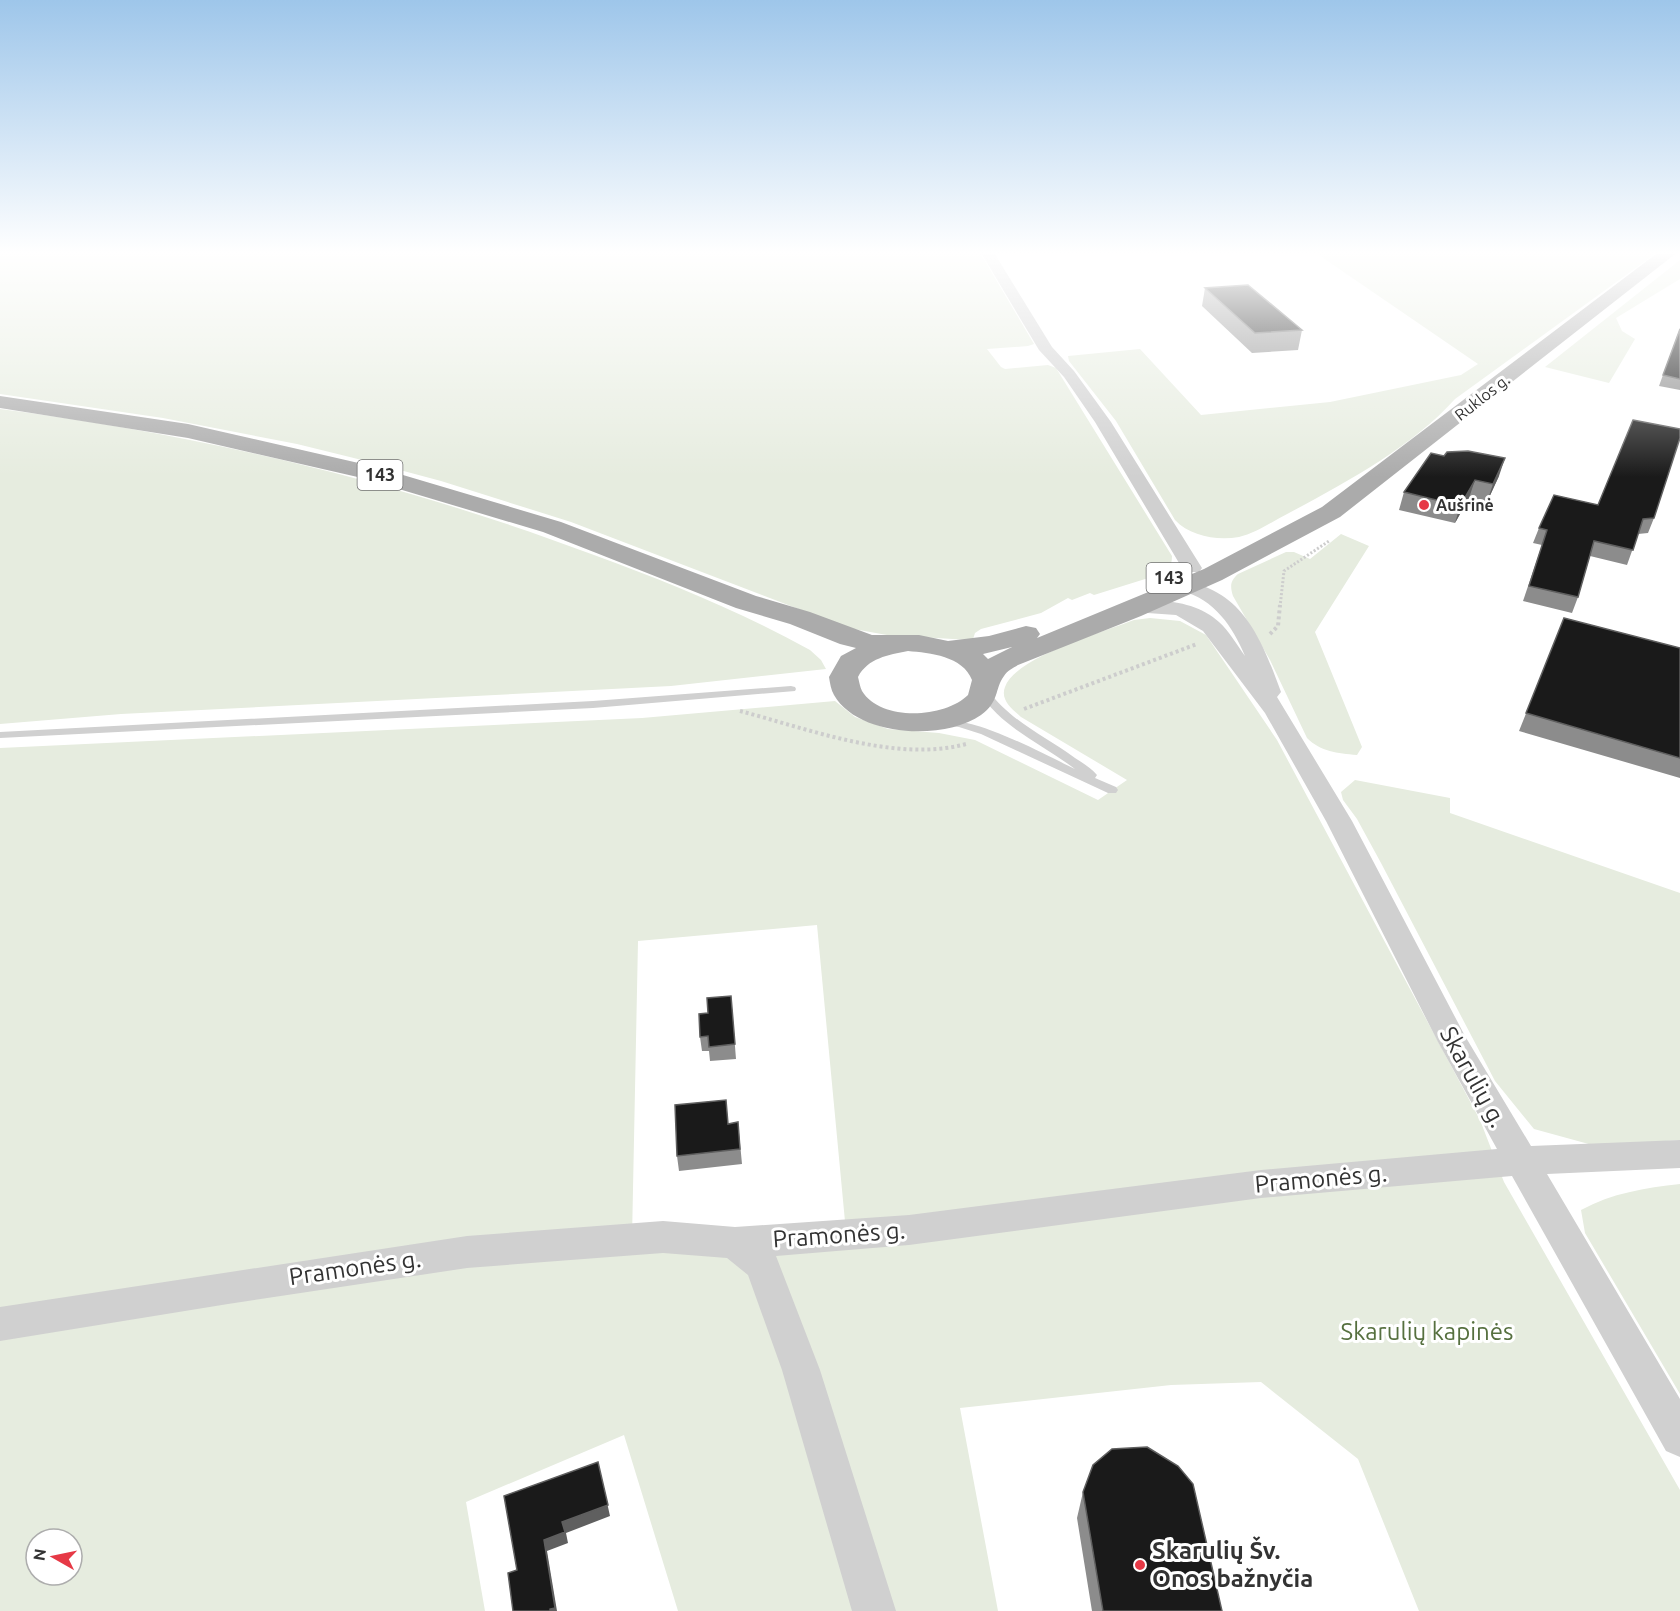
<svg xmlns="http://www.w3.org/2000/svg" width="1680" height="1611" viewBox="0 0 1680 1611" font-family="Ubuntu,sans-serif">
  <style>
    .green { fill: #e6ecdf; fill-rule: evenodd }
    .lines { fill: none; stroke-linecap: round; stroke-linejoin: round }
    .path-far1 { stroke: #cdcdcd; stroke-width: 3; stroke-dasharray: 2 2; stroke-linecap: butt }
    .path { stroke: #cdcdcd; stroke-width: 4; stroke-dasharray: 3 3; stroke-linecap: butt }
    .lane { fill: #d0d0d0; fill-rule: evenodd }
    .street { fill: #d0d0d0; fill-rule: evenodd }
    .primary { fill: #ababab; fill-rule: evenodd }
    .wall { fill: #8c8c8c }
    .shaded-wall { fill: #5f5f5f }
    .building { fill: #1a1a1a; stroke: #5f5f5f; stroke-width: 1.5 }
    .poi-dot { fill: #e63946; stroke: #fff; stroke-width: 2 }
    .labels { text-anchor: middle; stroke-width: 6; stroke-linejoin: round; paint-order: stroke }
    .far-street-label { font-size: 16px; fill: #333; stroke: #fff }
    .far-poi-label { font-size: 16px; font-weight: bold; fill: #333; stroke: #fff; text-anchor: start }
    .shield { fill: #fff; stroke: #707070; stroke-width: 1.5 }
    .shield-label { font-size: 18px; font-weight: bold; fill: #333 }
    .near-street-label { font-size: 24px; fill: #333; stroke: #fff }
    .near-park-label { font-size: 24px; fill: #56703f; stroke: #fff }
    .near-poi-label { font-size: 24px; font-weight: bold; fill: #333; stroke: #fff; text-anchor: start }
  </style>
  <rect width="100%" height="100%" fill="#fff"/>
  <path class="green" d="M 0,251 L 979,251 L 1034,344 L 1028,346 L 987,349 L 1001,367 L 1005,369 L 1048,365 L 1056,368 L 1172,556 C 1172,567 1168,570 1158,575 L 1094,595 L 1090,593 L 1072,600 L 1068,598 L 1041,613 L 981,629 L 975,633 L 973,639 L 969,640 L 887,635 L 848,628 L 571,522 L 441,481 L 370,462 L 297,444 L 163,418 L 0,394 Z
    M 1313,251 L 1659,251 L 1455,399 C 1412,447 1345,483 1289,513 C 1273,521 1256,533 1239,537 C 1217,541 1190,536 1175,520 L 1116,421 L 1069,361 L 1068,356 L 1140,349 L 1201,415 L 1330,402 L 1461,375 L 1478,364 Z
    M 1680,260 L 1680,279 L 1616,318 L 1622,331 L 1635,339 L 1609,383 L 1545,367 Z
    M 0,409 C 203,435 403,483 594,555 C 668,582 741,612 810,650 L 821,660 L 826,669 L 671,686 L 121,714 L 0,724 Z
    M 1341,534 L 1369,546 L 1315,632 L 1362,747 L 1357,755 C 1337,753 1321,752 1307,738 L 1270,660 L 1233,596 C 1230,586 1230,581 1238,574 L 1286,552 L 1294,552 L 1310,559 Z
    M 1150,618 L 1180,621 L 1206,635 L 1277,740 L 1480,1120 L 1504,1182 L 1680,1490 L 1680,1611 L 1419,1611 L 1358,1459 L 1261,1382 L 1171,1385 L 960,1408 L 998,1611 L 678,1611 L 624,1435 L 466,1502 L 485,1611 L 0,1611 L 0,748 L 642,718 L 835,701 L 855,717 L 888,729 L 939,733 L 975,740 L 1098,800 L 1127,780 L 1021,717 C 1012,709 1000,700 1005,687 C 1015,657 1106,631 1134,620 ZM 817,925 L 846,1232 L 632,1239 L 638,941 ZM 36,1539 L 72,1539 L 72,1575 L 36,1575 Z
    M 1355,780 L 1450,798 L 1450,813 L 1680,893 L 1680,1140 L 1596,1146 L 1534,1129 L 1495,1081 L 1381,863 L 1357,819 L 1343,800 L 1341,792 Z
    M 1680,1184 L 1680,1394 L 1585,1233 L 1581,1210 C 1612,1193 1645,1188 1680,1184 Z"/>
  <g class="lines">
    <path class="path-far1" d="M 1280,607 L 1284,571 L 1329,541"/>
    <path class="path" d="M 1270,634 L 1278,626 L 1280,605
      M 1024,709 L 1197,644
      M 740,711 C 809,729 896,763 966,744"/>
    <path class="lane" d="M 791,686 L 795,687 L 796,689 L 795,691 L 593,708 L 0,738 L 0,732 L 593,701 Z
      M 984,689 L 988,690 C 1010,721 1045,736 1075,758 C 1083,763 1091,768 1097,775 L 1095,778 L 1116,787 L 1118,790 L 1116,793 L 1108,793 L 981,734 L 959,727 L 942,725 L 940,723 L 942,721 C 973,715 1045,755 1075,769 C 1042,744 1002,728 979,692 Z"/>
    <path class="street" d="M 980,251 L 993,251 L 1052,347 L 1074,371 L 1111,422 L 1202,568 L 1199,572 L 1185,572 L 1182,568 L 1095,422 L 1064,377 L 1039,350 Z
      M 1156,577 C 1236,581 1256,623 1281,692 L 1277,697 L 1352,821 L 1465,1036 L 1531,1146 L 1680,1140 L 1680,1168 L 1547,1174 L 1680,1399 L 1680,1457 L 1666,1451 L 1512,1176 L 1261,1198 L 909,1245 L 776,1256 L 820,1370 L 896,1611 L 852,1611 L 782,1370 L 748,1275 L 727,1258 L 663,1253 L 467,1268 L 228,1304 L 0,1341 L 0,1307 L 467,1236 L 663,1221 L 735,1227 L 909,1215 L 1261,1170 L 1497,1149 L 1438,1042 L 1326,821 L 1265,713 L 1203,631 L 1176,615 L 1133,612 L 1130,608 L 1133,604 C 1159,597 1198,602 1219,622 C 1229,631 1237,645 1245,656 C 1233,627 1214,599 1182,591 C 1171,588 1160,590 1149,587 L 1146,583 L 1149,579 Z"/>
    <path class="primary" d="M 1660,251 L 1679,251 L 1340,517 L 1222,580 L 1141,616 L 1018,665 C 1013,668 1007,671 1004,676 C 994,690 1000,701 981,715 C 944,741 858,737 834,695 C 831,690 830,683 829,677 L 841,656 L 856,648 L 840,644 L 790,624 L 736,608 L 543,532 L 362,478 L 188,438 L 0,408 L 0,396 L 188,424 L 376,467 L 561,522 L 756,596 L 810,612 L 872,635 L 919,635 L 948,641 L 989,636 L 1026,626 L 1036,628 L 1040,634 L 1037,638 L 1204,569 L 1322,507 ZM 1012,647 L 988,659 L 983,654 ZM 908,651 C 930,653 963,656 972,680 L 968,695 C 945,718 881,722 862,691 C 860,687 859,681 858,677 C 868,658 888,655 908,651 Z"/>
  </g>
  <path class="wall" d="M 1205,288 L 1302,330 L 1298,350 L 1252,353 L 1202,306 Z
    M 1680,328 L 1680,390 L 1659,386 Z
    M 1499,476 L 1487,502 L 1469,498 L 1455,523 L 1399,510 L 1404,492 Z
    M 1598,505 L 1654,518 L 1648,533 L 1638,534 L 1627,565 L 1590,556 L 1578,597 L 1572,613 L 1523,601 L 1542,545 L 1533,543 L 1539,528 Z
    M 1564,618 L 1680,648 L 1680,778 L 1519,731 Z
    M 731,996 L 736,1059 L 710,1061 L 709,1051 L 702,1051 L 700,1037 L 708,1013 Z
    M 738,1122 L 742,1164 L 679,1171 L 677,1156 L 728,1124 Z
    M 1083,1492 L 1222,1611 L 1092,1611 L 1077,1518 Z"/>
  <path class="shaded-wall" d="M 1505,458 L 1499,476 L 1487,502 L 1493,484 Z
    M 1475,480 L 1469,498 L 1455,523 L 1460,506 Z
    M 598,1462 L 610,1516 L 566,1533 L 568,1543 L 547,1551 L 557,1611 L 550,1611 L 544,1540 L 562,1522 Z"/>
  <path class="building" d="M 1248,285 L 1302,330 L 1255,333 L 1205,288 Z
    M 1680,329 L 1680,379 L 1663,375 Z
    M 1633,420 L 1680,429 L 1680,438 L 1654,518 L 1643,519 L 1633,550 L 1594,541 L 1578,597 L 1529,586 L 1547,530 L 1539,528 L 1554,495 L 1598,505 Z
    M 1468,451 L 1505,458 L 1493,484 L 1475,480 L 1460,506 L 1404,492 L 1431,453 L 1444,456 L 1447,452 Z
    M 1564,618 L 1680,648 L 1680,758 L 1526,713 Z
    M 731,996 L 735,1044 L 709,1047 L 708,1036 L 700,1037 L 699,1014 L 708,1013 L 707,998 Z
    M 726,1100 L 728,1124 L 738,1122 L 740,1149 L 677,1156 L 675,1105 Z
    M 1147,1447 L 1178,1466 L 1193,1484 L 1222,1611 L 1103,1611 L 1083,1492 L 1093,1465 L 1112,1449 Z
    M 598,1462 L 608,1505 L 562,1522 L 565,1532 L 544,1540 L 555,1608 L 550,1609 L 550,1611 L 513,1611 L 508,1573 L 517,1570 L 504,1496 Z"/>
  <linearGradient id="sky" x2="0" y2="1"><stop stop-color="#9ec6ea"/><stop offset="0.53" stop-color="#fff"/><stop offset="1" stop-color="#fff" stop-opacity="0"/></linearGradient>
  <rect width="1680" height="477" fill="url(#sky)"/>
  <g class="poi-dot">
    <circle cx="1424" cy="505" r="6"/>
    <circle cx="1140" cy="1565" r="6"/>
  </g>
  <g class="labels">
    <g class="far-street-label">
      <text transform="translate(1482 397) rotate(-38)" y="6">Ruklos g.</text>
    </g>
    <g class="far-poi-label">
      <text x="1436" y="511">Aušrinė</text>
    </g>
    <g class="shield">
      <rect x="357.5" y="460" width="45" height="30" rx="4.5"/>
      <rect x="1146.5" y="563" width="45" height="30" rx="4.5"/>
    </g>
    <g class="shield-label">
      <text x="380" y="481">143</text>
      <text x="1169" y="584">143</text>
    </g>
    <g class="near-street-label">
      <text transform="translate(1473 1077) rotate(61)" y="8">Skarulių g.</text>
      <text transform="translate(1321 1179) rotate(-5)" y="8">Pramonės g.</text>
      <text transform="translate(839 1235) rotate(-4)" y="8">Pramonės g.</text>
      <text transform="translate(355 1268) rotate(-8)" y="8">Pramonės g.</text>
    </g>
    <g class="near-park-label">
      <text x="1427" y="1340">Skarulių kapinės</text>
    </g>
    <g class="near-poi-label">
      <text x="1152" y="1559">Skarulių Šv.<tspan x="1152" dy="28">Onos bažnyčia</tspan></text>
    </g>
  </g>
  <g transform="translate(54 1557) rotate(279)"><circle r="28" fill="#ffffff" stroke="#adadad" stroke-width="1.5"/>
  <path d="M0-4.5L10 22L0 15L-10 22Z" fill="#e63946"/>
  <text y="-9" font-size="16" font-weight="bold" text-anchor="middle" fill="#333333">N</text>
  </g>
</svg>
